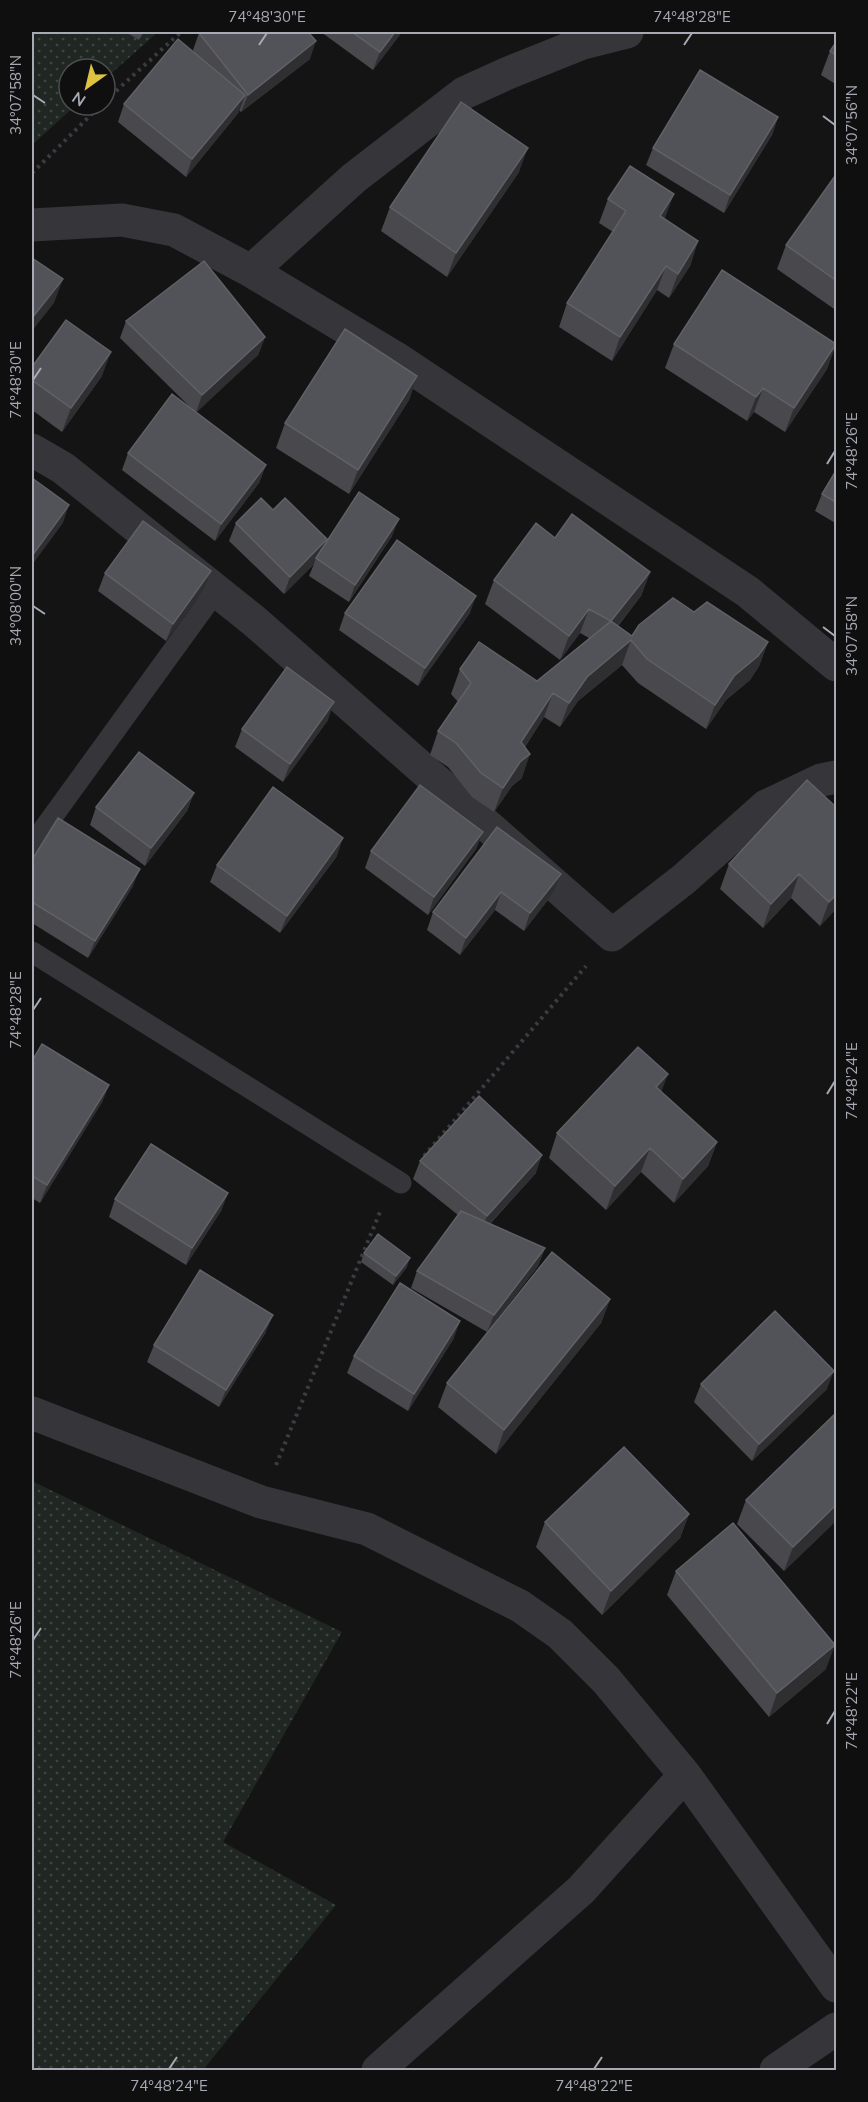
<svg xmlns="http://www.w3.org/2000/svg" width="868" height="2102" viewBox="0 0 868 2102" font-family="Mulish,sans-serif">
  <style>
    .green { fill: url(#green-dots) }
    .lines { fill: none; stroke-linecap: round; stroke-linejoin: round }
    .path { stroke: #3b3c41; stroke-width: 4; stroke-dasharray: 3 4.5; stroke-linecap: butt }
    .lane { stroke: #35353a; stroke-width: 21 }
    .street { stroke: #35353a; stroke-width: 33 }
    .wall { fill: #48484d }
    .shaded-wall { fill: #2f2f32 }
    .building { fill: #525358; stroke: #606066; stroke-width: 1.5 }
    .ticks { fill: none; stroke: #a7a9b4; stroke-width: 2 }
    .neatline { fill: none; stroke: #a7a9b4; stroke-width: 2 }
    .ticks-label { font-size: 15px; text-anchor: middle; fill: #a7a9b4 }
  </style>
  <defs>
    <pattern id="green-dots" width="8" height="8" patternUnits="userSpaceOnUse" patternTransform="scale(1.5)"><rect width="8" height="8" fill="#202722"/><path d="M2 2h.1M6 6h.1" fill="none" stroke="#3e4440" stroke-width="1.8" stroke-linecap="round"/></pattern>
  </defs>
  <rect width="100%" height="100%" fill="#141415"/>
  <path class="green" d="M 32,32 L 158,32 L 105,79 L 105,69 L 69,69 L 69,105 L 76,105 L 32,145 Z
    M 32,1481 L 342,1632 L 223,1842 L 336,1905 L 203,2070 L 32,2070 Z"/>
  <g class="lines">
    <path class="path" d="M 105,101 L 181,32
      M 32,173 L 101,105
      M 424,1156 L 586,966
      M 276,1465 L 380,1212"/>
    <path class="lane" d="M 32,845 L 216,591
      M 32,952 L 401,1183"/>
    <path class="street" d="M 32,225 L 122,220 L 174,230 L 251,271 L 399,360 L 748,592 L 836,665
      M 251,271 L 354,178 L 464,93 L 508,73 L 583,43 L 627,32
      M 32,450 L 63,468 L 253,620 L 612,935 L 684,879 L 766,806 L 821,780 L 836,777
      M 32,1413 L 261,1502 L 367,1529 L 520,1606 L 560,1634 L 606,1680 L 685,1775 L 836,1986
      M 378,2070 L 581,1890 L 685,1775
      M 776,2070 L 836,2029"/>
  </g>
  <path class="wall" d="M 126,32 L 144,32 L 139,40 Z
    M 321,32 L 402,32 L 373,70 Z
    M 199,33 L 310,59 L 241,112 L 239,110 L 239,112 L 186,177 L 118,122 L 124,104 L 196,55 L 193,50 Z
    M 837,41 L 837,85 L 821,75 L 830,51 Z
    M 778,117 L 772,135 L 724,213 L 646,165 L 653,148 Z
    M 519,172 L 447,277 L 381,231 L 390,207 Z
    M 837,173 L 837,311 L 777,269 L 786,245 Z
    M 608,199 L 664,219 L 698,241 L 690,266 L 669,298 L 657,290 L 612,361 L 559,327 L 567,303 L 613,232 L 599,223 Z
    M 126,321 L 265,337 L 258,355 L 196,412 L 266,465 L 259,483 L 215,541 L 122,470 L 128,453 L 193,410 L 120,338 Z
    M 674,344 L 836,344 L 827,369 L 785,432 L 754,412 L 747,421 L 665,368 Z
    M 32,367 L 102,376 L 62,432 L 32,410 Z
    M 417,376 L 409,400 L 349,494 L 276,448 L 285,423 Z
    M 837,469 L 837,524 L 815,511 L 822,494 Z
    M 273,510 L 325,543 L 392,536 L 349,602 L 309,576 L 314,564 L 284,594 L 229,541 L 236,523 Z
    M 555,538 L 650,572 L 641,596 L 618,626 L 632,636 L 694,612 L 768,642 L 759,666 L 750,680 L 726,700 L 706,729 L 638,683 L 622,665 L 578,701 L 560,727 L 544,717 L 525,747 L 522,778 L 512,786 L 494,812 L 472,797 L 448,767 L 430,755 L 438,731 L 458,702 L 451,694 L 460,669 L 537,681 L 589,638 L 580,633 L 560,660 L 485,604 L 494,580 Z
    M 211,571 L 205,588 L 166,641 L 98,591 L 105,573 Z
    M 345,613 L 470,613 L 418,686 L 339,630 Z
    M 328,720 L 283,782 L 235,747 L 242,729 Z
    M 194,793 L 187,811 L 145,866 L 90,825 L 96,807 Z
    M 837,808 L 837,908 L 820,926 L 791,898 L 763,928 L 720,889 L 729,864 Z
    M 483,832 L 476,849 L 428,915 L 365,868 L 371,851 Z
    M 337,856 L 280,933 L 210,882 L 217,865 Z
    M 32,860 L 133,886 L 88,958 L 32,923 Z
    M 561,874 L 554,892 L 524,931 L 495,910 L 460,955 L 427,930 L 433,912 Z
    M 32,1061 L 109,1085 L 102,1102 L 40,1203 L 32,1198 Z
    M 661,1092 L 717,1142 L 708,1166 L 674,1203 L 641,1172 L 606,1210 L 549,1158 L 557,1133 Z
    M 420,1161 L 536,1173 L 490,1224 L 545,1248 L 538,1266 L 487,1332 L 411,1288 L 417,1271 L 458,1215 L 413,1179 Z
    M 228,1193 L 221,1211 L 186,1265 L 109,1217 L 115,1199 Z
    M 364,1253 L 407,1267 L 393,1285 L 361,1262 Z
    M 610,1299 L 601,1323 L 496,1454 L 438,1407 L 447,1383 Z
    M 266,1332 L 219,1407 L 147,1362 L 154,1345 Z
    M 454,1338 L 408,1411 L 347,1373 L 354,1356 Z
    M 701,1384 L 827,1389 L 752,1461 L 694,1402 Z
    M 746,1500 L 837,1520 L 784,1571 L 737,1524 Z
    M 689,1514 L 680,1538 L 602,1615 L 536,1547 L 545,1522 Z
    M 676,1571 L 826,1669 L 769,1717 L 667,1595 Z"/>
  <path class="shaded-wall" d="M 395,32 L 402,32 L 373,70 L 380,52 Z
    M 316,41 L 310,59 L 241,112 L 248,95 Z
    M 245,95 L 239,112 L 186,177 L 192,159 Z
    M 778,117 L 772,135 L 724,213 L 730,195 Z
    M 528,148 L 519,172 L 447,277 L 456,253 Z
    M 674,194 L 665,218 L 651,240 L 660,216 Z
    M 698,241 L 690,266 L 669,298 L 678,274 Z
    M 666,266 L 657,290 L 612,361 L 620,337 Z
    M 63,279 L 54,303 L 32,331 L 32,318 Z
    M 265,337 L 258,355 L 196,413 L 202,395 Z
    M 836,344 L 827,369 L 785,432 L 794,408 Z
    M 111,352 L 102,376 L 62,432 L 71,408 Z
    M 417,376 L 409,400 L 349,494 L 358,470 Z
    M 763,388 L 754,412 L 747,421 L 756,397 Z
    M 266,465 L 259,483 L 215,541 L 221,524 Z
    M 69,505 L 63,523 L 32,565 L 32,556 Z
    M 399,519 L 392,536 L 349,602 L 355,585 Z
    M 327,539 L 320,557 L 316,558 L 314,564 L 284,594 L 290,577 Z
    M 211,571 L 205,588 L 166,641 L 173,624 Z
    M 650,572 L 641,596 L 602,645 L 611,621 Z
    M 476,596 L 470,613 L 418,686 L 425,668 Z
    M 589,609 L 580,633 L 560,660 L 569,636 Z
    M 631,640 L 622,665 L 578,701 L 560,727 L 569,703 L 587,677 Z
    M 768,642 L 759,666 L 750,680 L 726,700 L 706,729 L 715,705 L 734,676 Z
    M 553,693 L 544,717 L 512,766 L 521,742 Z
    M 334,702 L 328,720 L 283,782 L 290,764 Z
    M 530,754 L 522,778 L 512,786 L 494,812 L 503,788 L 520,762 Z
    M 194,793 L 187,811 L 145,866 L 151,848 Z
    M 483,832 L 476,849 L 428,915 L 434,897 Z
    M 343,838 L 337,856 L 280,933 L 287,916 Z
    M 140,869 L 133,886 L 88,958 L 95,941 Z
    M 561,874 L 554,892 L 524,931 L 530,913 Z
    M 799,874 L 791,898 L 763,928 L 771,904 Z
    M 501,892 L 495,910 L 460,955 L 466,938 Z
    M 837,894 L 837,908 L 820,926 L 829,902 Z
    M 668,1074 L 659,1098 L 656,1087 Z
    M 109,1085 L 102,1102 L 40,1203 L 47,1185 Z
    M 717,1142 L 708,1166 L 674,1203 L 683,1179 Z
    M 650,1148 L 641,1172 L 606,1210 L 615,1186 Z
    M 542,1155 L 536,1173 L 481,1233 L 487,1216 Z
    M 228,1193 L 221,1211 L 186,1265 L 192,1248 Z
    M 545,1248 L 538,1266 L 487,1332 L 494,1315 Z
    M 410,1258 L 407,1267 L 393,1285 L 396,1276 Z
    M 610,1299 L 601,1323 L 496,1454 L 504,1430 Z
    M 273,1315 L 266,1332 L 219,1407 L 226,1390 Z
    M 460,1321 L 454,1338 L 408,1411 L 414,1394 Z
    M 834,1371 L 827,1389 L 752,1461 L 759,1444 Z
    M 837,1504 L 837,1520 L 784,1571 L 793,1547 Z
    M 689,1514 L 680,1538 L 602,1615 L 611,1591 Z
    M 835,1645 L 826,1669 L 769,1717 L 777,1693 Z"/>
  <path class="building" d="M 201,32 L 308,32 L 316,41 L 248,95 L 199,33 Z
    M 352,32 L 395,32 L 380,52 Z
    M 178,39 L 245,95 L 192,159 L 124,104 Z
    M 837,41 L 837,56 L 830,51 Z
    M 700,70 L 778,117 L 730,195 L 653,148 Z
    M 461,102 L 528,148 L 456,253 L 390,207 Z
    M 630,166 L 674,194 L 660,216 L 698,241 L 678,274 L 666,266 L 620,337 L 567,303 L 626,211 L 608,199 Z
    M 837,173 L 837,281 L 786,245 Z
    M 32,258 L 63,279 L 32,318 Z
    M 204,261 L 265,337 L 202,395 L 126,321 Z
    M 722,270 L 836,344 L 794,408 L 763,388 L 756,397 L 674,344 Z
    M 66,320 L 111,352 L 71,408 L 32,380 L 32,367 Z
    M 345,329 L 417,376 L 358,470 L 285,423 Z
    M 172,394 L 266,465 L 221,524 L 128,453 Z
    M 837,469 L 837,503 L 822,494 Z
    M 32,478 L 69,505 L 32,556 Z
    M 359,492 L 399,519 L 355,585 L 316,558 Z
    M 261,498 L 273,510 L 285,498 L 327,539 L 290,577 L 236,523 Z
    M 572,514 L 650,572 L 611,621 L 632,636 L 639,625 L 673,598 L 694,612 L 707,602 L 768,642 L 758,656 L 734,676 L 715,705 L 647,659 L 631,640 L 587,677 L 569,703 L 553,693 L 521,742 L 530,754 L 520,762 L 503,788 L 481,773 L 456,743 L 438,731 L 471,683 L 460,669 L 479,642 L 537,681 L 611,621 L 589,609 L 569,636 L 494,580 L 536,523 L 555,538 Z
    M 143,521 L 211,571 L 173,624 L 105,573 Z
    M 397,540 L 476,596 L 425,668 L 345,613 Z
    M 287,667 L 334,702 L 290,764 L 242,729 Z
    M 139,752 L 194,793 L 151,848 L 96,807 Z
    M 807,780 L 837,808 L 837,894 L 829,902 L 799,874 L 771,904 L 729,864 Z
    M 420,785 L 483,832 L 434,897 L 371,851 Z
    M 273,787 L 343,838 L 287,916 L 217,865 Z
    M 58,818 L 140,869 L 95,941 L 32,902 L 32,860 Z
    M 497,827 L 561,874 L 530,913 L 501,892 L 466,938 L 433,912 Z
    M 42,1044 L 109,1085 L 47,1185 L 32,1176 L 32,1061 Z
    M 638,1047 L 668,1074 L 656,1087 L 717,1142 L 683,1179 L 650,1148 L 615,1186 L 557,1133 Z
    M 479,1096 L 542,1155 L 487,1216 L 420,1161 Z
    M 151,1144 L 228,1193 L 192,1248 L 115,1199 Z
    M 461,1211 L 545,1248 L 494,1315 L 417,1271 Z
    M 378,1234 L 410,1258 L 396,1276 L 364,1253 Z
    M 552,1252 L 610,1299 L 504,1430 L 447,1383 Z
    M 200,1270 L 273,1315 L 226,1390 L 154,1345 Z
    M 400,1283 L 460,1321 L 414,1394 L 354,1356 Z
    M 775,1311 L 834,1371 L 759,1444 L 701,1384 Z
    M 837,1412 L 837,1504 L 793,1547 L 746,1500 Z
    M 624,1447 L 689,1514 L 611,1591 L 545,1522 Z
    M 733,1523 L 835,1645 L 777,1693 L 676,1571 Z"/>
  <path class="ticks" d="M 259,45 L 267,33M 684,45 L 692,33M 33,95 L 45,103M 823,116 L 835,125M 33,380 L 41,368M 827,464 L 835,451M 33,606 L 45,614M 823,627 L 835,636M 33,1010 L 41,998M 827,1094 L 835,1081M 33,1640 L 41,1628M 827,1724 L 835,1711M 169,2069 L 177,2057M 594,2069 L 602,2057"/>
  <rect width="868" height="2102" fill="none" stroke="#0f0f10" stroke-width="66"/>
  <g transform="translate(87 87) rotate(214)"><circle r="28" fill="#0f0f10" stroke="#4c4d52" stroke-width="1.5"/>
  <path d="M0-4.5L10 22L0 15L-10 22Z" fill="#dfc242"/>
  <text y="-9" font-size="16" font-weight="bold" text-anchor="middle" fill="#a7a9b4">N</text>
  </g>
  <rect x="33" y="33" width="802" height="2036" class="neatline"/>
  <g class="ticks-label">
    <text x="267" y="22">74°48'30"E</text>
    <text x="692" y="22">74°48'28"E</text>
    <text transform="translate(16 95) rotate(-90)" y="5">34°07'58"N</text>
    <text transform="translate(852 125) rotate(-90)" y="5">34°07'56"N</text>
    <text transform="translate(16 380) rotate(-90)" y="5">74°48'30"E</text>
    <text transform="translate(852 451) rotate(-90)" y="5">74°48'26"E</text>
    <text transform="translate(16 606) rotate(-90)" y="5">34°08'00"N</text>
    <text transform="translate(852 636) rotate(-90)" y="5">34°07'58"N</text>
    <text transform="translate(16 1010) rotate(-90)" y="5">74°48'28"E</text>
    <text transform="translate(852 1081) rotate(-90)" y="5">74°48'24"E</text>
    <text transform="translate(16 1640) rotate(-90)" y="5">74°48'26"E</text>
    <text transform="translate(852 1711) rotate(-90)" y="5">74°48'22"E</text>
    <text x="169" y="2091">74°48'24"E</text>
    <text x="594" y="2091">74°48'22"E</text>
  </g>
</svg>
